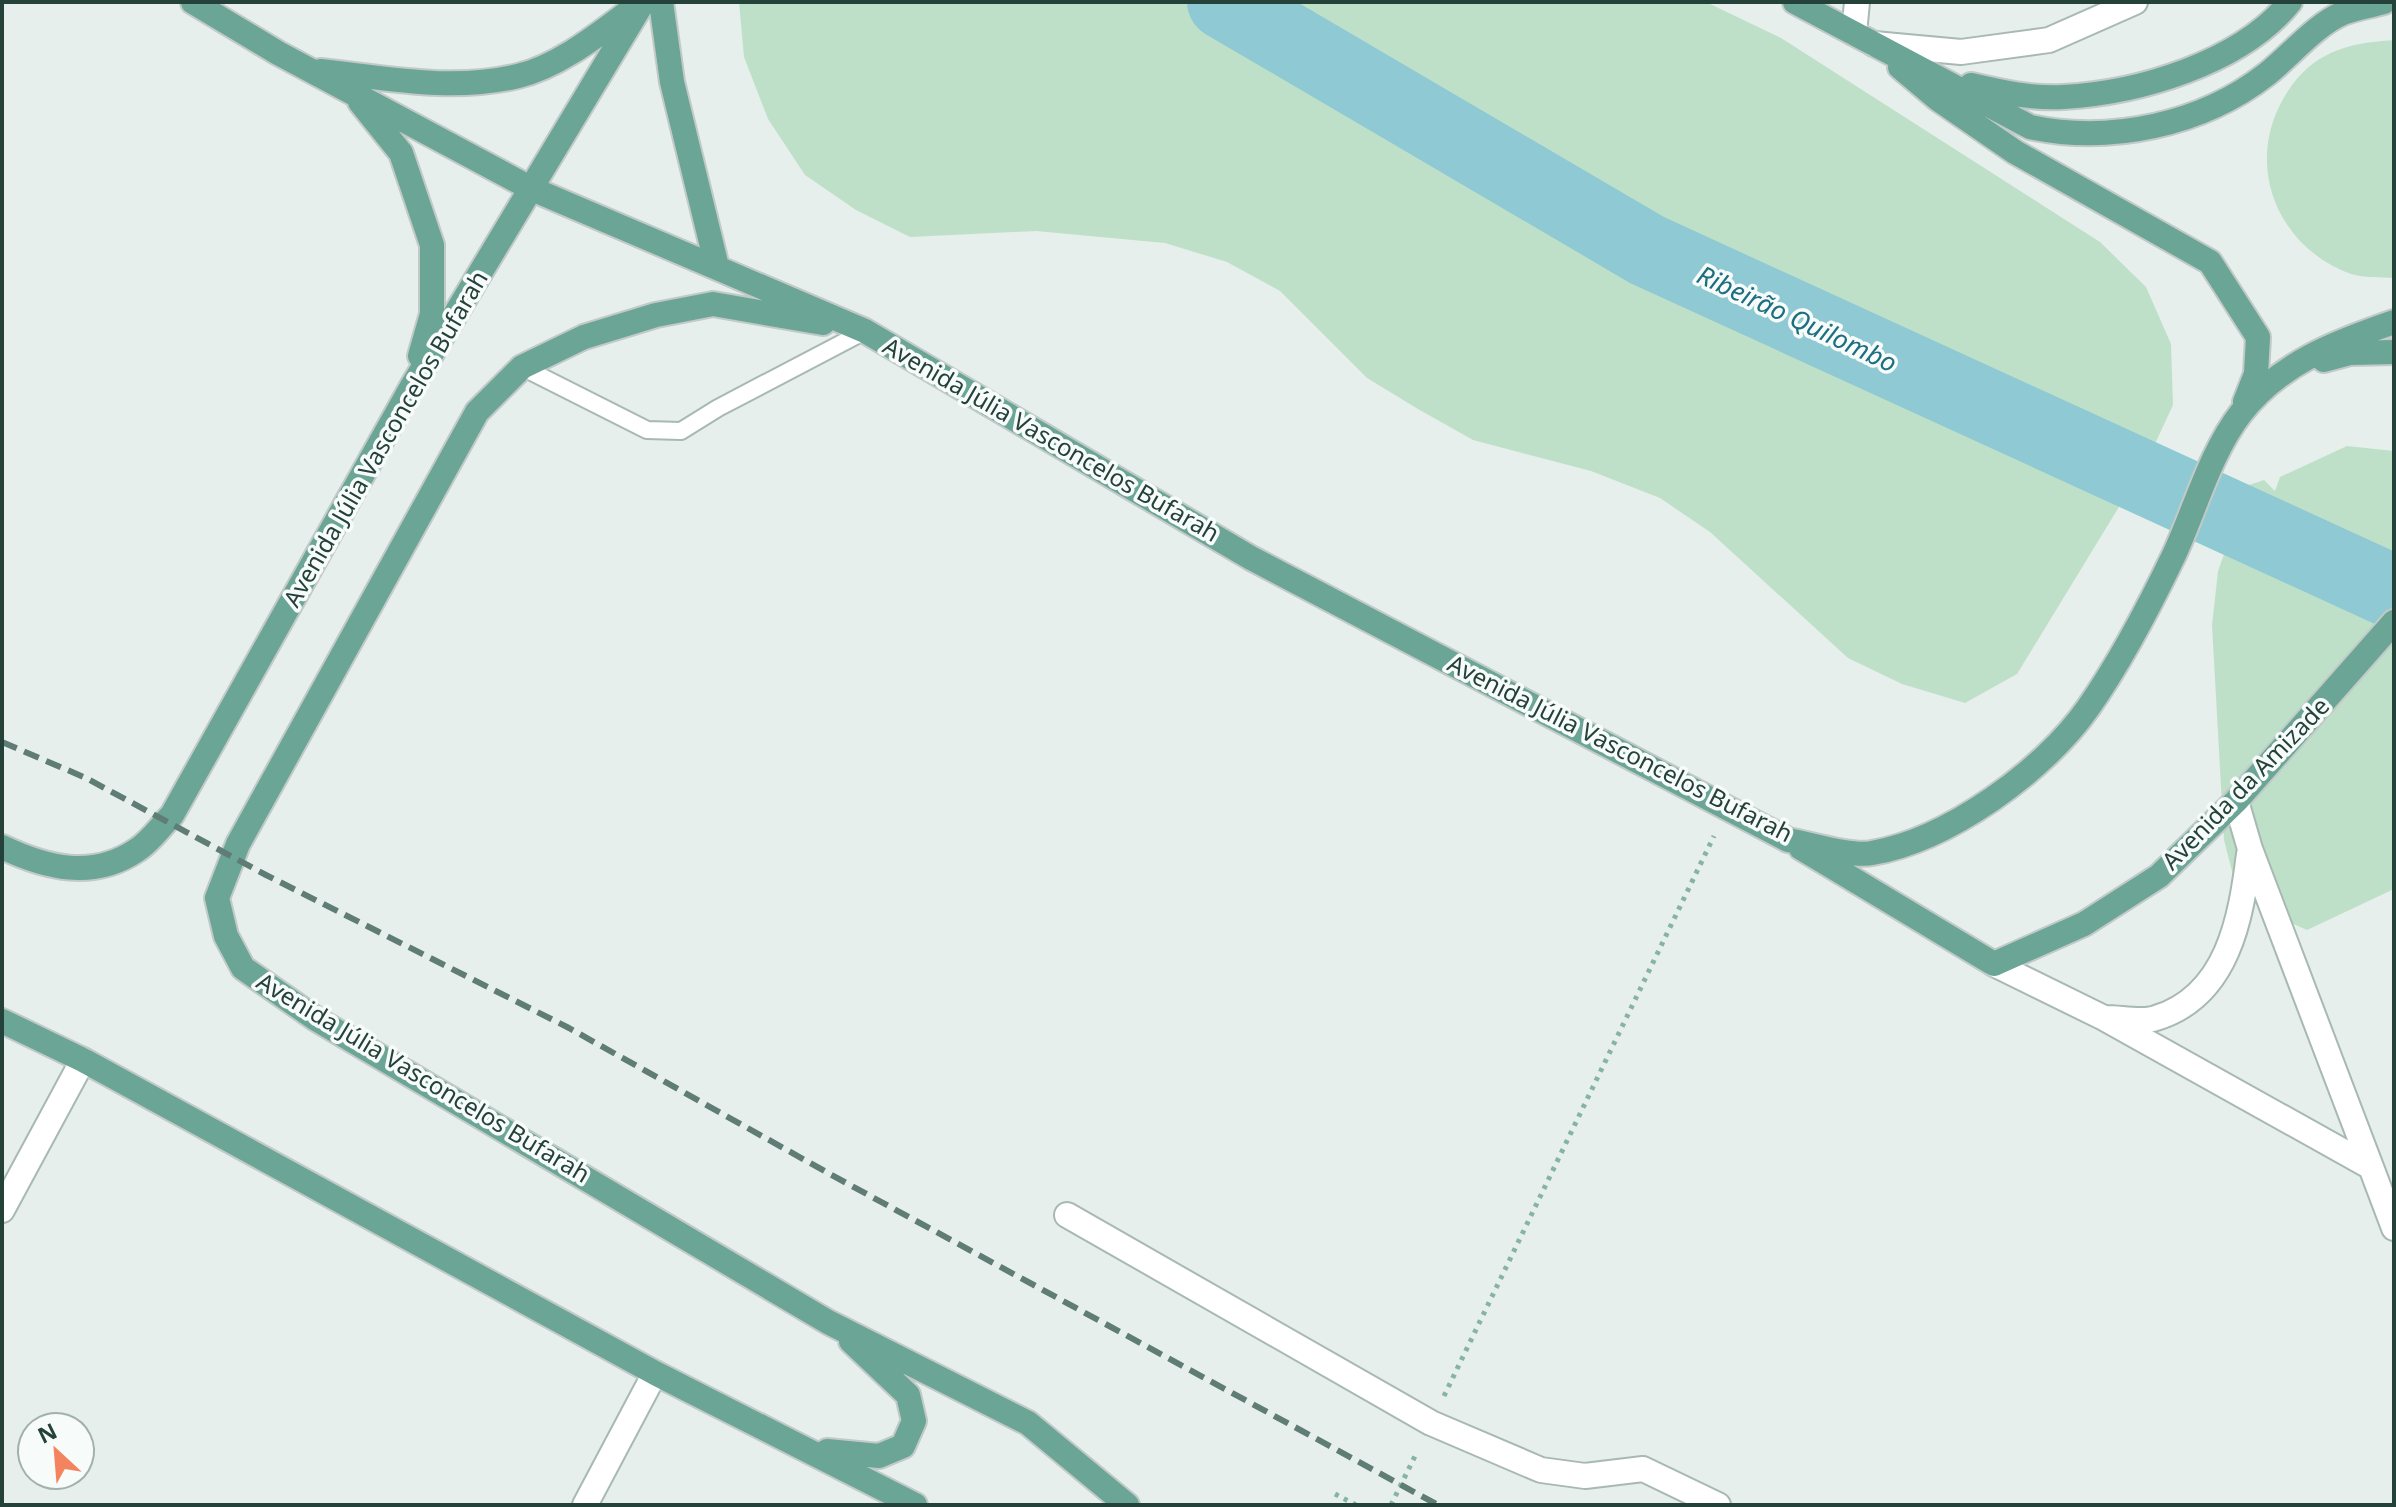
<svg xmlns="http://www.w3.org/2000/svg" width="2396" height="1507" viewBox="0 0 2396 1507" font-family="'Noto Sans',sans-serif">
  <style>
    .green { fill: #bfe0c8 }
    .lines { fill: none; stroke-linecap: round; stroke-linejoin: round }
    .river { stroke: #8ec9d4; stroke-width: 74 }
    .service-casing { stroke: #a8b8b2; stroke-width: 20 }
    .minor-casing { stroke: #a8b8b2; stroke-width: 28 }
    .primary-casing { stroke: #c2cac8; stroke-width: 28 }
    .path { stroke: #86b3a5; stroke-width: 5; stroke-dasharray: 4 6; stroke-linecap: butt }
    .service { stroke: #fff; stroke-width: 16 }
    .minor { stroke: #fff; stroke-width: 24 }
    .primary { stroke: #6aa596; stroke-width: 24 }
    .rail { stroke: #5f7d75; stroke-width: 6; stroke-dasharray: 16 8; stroke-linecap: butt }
    .labels { text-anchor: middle; stroke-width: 7; stroke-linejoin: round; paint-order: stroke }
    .street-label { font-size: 24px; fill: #24423a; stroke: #f7fbf9 }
    .water-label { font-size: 26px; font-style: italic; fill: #1c6f80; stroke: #f7fbf9 }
  </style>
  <rect width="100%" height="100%" fill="#e6efeb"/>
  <path class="green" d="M 739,2 L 1706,2 L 1781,38 L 2100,242 L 2146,287 L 2171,344 L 2173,405 L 2147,461 L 2017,674 L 1965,703 L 1902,684 L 1848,658 L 1710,532 L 1660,498 L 1591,471 L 1473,440 L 1418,409 L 1367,378 L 1280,291 L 1227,262 L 1165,243 L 1036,231 L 910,237 L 856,210 L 805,175 L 768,119 L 744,57 Z
    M 2394,40 L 2394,278 C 2381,277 2364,278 2351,274 C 2279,248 2245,169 2282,101 C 2291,84 2306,66 2323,57 C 2347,44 2368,42 2394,40 Z
    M 2347,446 L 2394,451 L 2394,889 L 2307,930 L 2289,922 L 2258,873 L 2242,910 L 2224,840 L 2212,625 L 2218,571 L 2249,485 L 2264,480 L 2275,491 L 2280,477 Z"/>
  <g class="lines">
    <path class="river" d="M 1224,2 L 1647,250 L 2394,592"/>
    <g class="service-casing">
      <path id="service" d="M 522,367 L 647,430 L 681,431 L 718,408 L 865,331"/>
    </g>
    <g class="minor-casing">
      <path id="minor" d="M 1854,33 L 1857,2
        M 1874,44 L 1961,52 L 2049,40 L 2135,2
        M 1994,964 L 2104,1018 L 2371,1167 L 2250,849 L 2236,801
        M 2106,1018 C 2121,1018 2143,1023 2156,1018 C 2228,996 2241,918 2249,854
        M 2371,1167 L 2394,1228
        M 2,1210 L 83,1060
        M 1067,1215 L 1431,1423 L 1541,1470 L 1585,1476 L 1643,1469 L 1718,1505
        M 585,1505 L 655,1373"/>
    </g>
    <g class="primary-casing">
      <path id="primary" d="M 193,2 L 278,53 L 532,189 L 865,331 L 1251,558 L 1788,840 C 1810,844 1851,857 1872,853 C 1948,840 2044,771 2088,708 C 2121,661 2149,607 2174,555 C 2195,510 2210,453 2241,413 C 2280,363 2336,342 2394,322
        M 661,2 L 672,82 L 717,267
        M 1795,2 L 2030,127 C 2110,144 2202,125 2267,74 C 2290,56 2315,25 2343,13 C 2355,8 2370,6 2384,2
        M 1900,67 L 1938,99 L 2015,152 L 2210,262 L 2258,337 L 2256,374 L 2245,402
        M 320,71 C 386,78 453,92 518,76 C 560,66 600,33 635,7
        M 1971,85 C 2001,92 2032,99 2063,97 C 2138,93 2241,63 2290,2
        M 360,102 L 401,153 L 432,245 L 432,314 L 420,356
        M 823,323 L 713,304 L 656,315 L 584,337 L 522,367 L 477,412 L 238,844 L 217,898 L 226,936 L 243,968 L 316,1019 L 828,1322 L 1028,1423 L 1127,1505
        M 2324,360 L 2350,353 L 2394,352
        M 2,847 C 46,868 93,880 137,850 C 150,842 161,826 172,815 L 411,388 L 643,2
        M 1801,848 L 1994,964 L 2084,924 L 2159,876 L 2236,801 L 2394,622
        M 2,1021 L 83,1060 L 655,1373 L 915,1505
        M 827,1451 L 879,1456 L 903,1446 L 914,1421 L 908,1395 L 851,1341"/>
    </g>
    <path class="path" d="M 1444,1396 L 1714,836
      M 1335,1494 L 1356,1505
      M 1391,1505 L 1417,1452"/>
    <use href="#service" class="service"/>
    <use href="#minor" class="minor"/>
    <use href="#primary" class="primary"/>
    <path class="rail" d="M 2,742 L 86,778 L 266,875 L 569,1028 L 828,1173 L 1438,1505"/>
  </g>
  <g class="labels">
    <g class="street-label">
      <text transform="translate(386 439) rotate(-60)" y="8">Avenida Júlia Vasconcelos Bufarah</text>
      <text transform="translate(1051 440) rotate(30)" y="8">Avenida Júlia Vasconcelos Bufarah</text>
      <text transform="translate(1620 749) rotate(27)" y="8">Avenida Júlia Vasconcelos Bufarah</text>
      <text transform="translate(2246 784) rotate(-46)" y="8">Avenida da Amizade</text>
      <text transform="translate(423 1078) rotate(31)" y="8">Avenida Júlia Vasconcelos Bufarah</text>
    </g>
    <g class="water-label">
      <text transform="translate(1797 319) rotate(25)" y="9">Ribeirão Quilombo</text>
    </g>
  </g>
  <rect width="2396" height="1507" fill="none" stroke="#24423a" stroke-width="8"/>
  <g transform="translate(56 1451) rotate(334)"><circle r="38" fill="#f7fbf9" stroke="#a3b1ad" stroke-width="2"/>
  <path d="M0-6L14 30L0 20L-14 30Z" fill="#f4845f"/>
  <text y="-12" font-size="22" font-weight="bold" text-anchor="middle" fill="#24423a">N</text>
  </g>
</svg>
